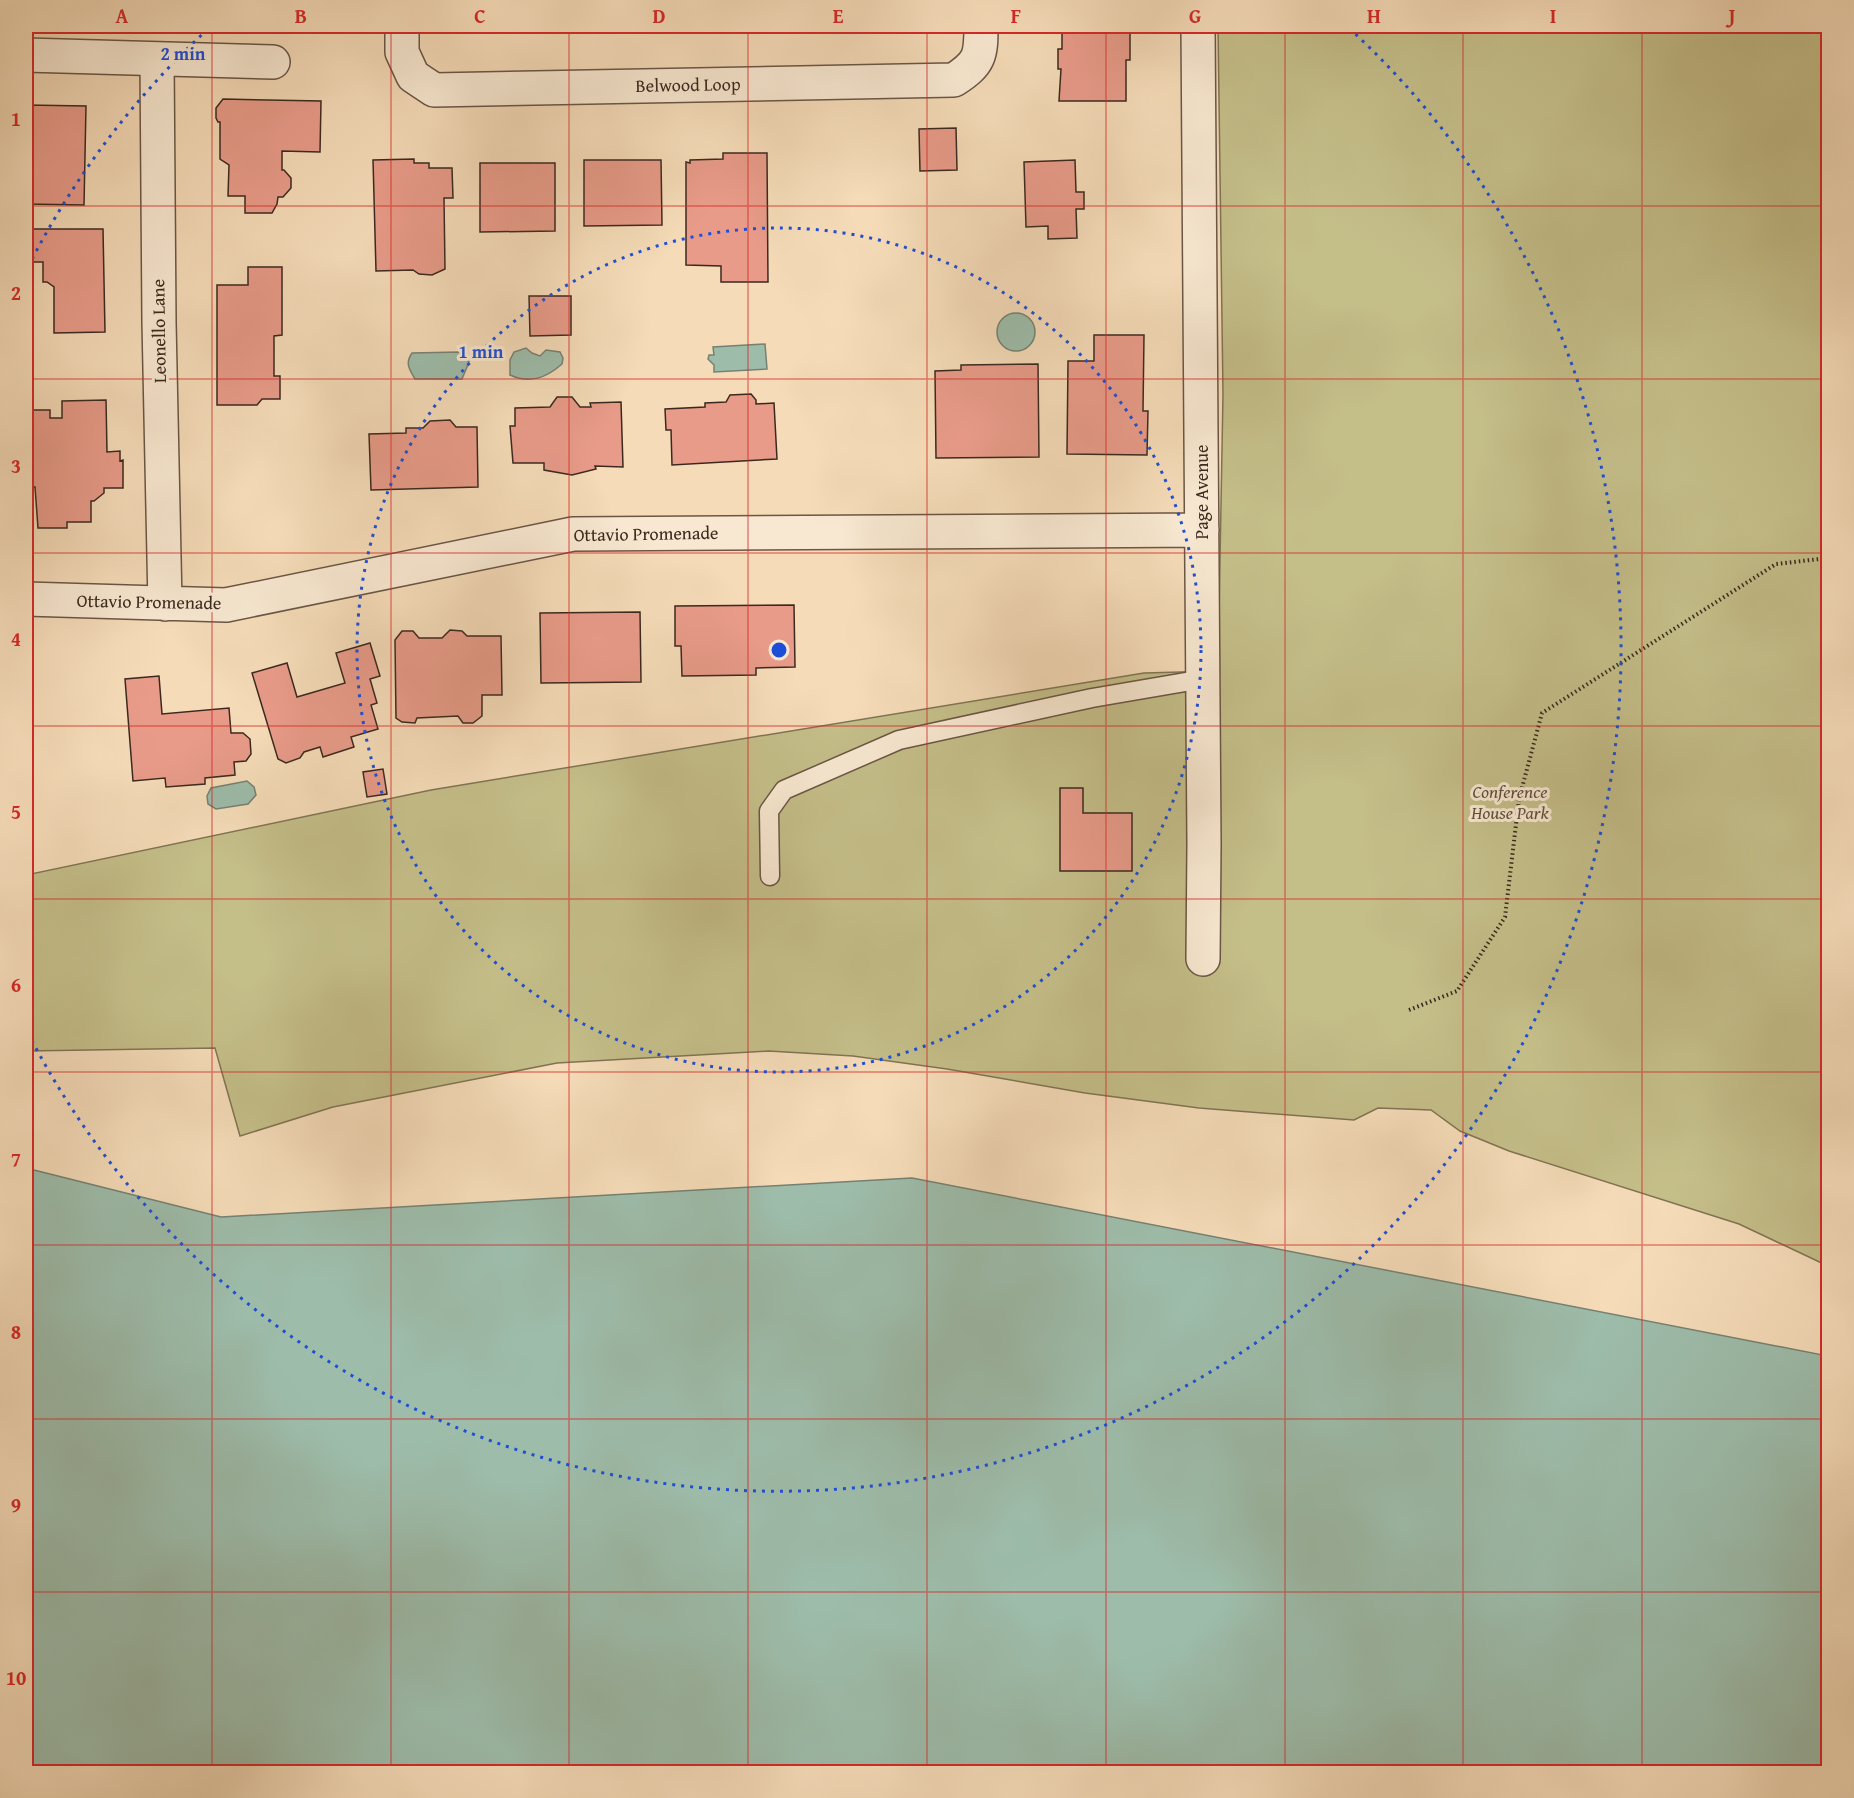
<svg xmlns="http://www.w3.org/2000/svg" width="1854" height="1798" viewBox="0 0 1854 1798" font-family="'Gentium Book Plus',serif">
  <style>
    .green { fill: #c4be89; stroke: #807454; stroke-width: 1.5 }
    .water { fill: #9dbcaa; stroke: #768172; stroke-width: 1.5 }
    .building { fill: #e89b89; stroke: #3b291f; stroke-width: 1.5 }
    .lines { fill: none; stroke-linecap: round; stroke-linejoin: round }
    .lane-casing { stroke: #6a5645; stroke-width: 21 }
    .street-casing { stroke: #6a5645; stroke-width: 36 }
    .path { stroke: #3b291f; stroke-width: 4; stroke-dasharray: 1.5 3; stroke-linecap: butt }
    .lane { stroke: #f8e8d1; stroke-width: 18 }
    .street { stroke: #f8e8d1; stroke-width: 33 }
    .grid { fill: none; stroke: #d62828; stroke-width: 1.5; stroke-opacity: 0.55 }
    .ring { fill: none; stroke: #1d4ed8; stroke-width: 3; stroke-dasharray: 3 6 }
    .labels { text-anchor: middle; stroke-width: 6; stroke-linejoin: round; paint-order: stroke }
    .street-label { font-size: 18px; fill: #3b291f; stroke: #f8e8d1 }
    .park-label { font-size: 18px; font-style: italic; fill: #5d4e3a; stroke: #f8e8d1 }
    .centre { fill: #1d4ed8; stroke: #f8e8d1; stroke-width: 3 }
    .ring-label { font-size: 18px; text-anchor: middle; font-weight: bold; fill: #1d4ed8; stroke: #f8e8d1; stroke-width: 6; stroke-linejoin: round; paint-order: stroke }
    .neatline { fill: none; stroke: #d62828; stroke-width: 2 }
    .grid-label { font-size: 20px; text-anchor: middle; font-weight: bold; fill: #d62828 }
  </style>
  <rect width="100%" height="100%" fill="#f5dbb8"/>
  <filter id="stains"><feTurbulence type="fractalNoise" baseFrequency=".00333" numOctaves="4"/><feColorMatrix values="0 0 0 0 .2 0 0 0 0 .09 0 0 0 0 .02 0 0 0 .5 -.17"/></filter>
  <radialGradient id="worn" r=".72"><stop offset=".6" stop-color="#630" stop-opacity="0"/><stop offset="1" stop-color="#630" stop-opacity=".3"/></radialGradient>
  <path class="green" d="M 1218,26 L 1828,26 L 1828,1266 L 1739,1224 L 1509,1151 L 1460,1131 L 1431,1110 L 1378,1108 L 1354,1120 L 1199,1108 L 1085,1093 L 947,1069 L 853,1056 L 769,1051 L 557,1063 L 333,1107 L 240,1136 L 215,1048 L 26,1051 L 26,875 L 431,790 L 1144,673 L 1218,671 L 1223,394 Z"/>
  <path class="water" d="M997 332a19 19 0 1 1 38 0a19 19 0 1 1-38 0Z
    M 765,344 L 767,369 L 714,372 L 714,365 L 708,359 L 709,355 L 714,355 L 713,347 Z
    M 526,348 L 532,353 L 540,356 L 546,350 L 560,352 L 563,358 L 562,364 C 546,378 530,384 510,375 L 510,360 L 514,352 Z
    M 459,352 L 469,362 L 462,379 L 415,379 C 409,369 405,363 412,353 Z
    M 247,781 L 254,787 L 256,795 L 248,804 L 216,809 L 208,804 L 207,796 L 211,788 Z
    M 26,1168 L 221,1217 L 912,1178 L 1828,1356 L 1828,1772 L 26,1772 Z"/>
  <path class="building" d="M 1062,26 L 1130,26 L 1130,60 L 1126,60 L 1126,101 L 1059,101 L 1061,69 L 1058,69 L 1058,49 L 1062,49 Z
    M 223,99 L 321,101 L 320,152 L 282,151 L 282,170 L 284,170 L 291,178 L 291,188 L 283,197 L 278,197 L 277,204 L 272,213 L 245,213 L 245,196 L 228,196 L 229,165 L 220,159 L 220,122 L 218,122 L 216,118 L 216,108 Z
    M 26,105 L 86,106 L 84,205 L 26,204 Z
    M 956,128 L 957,170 L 920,171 L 919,129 Z
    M 723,153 L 767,153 L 768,282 L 721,282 L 721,266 L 686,265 L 686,162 L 690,163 L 690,160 L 723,159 Z
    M 414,159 L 414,163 L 429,163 L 429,168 L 452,168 L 453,198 L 444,198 L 445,269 L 432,275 L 419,274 L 413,270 L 376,271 L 373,160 Z
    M 584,160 L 661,160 L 662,225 L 584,226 Z
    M 1075,160 L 1076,192 L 1084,192 L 1084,209 L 1076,209 L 1077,238 L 1048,239 L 1048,226 L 1026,227 L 1024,162 Z
    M 480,163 L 555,163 L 555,231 L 480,232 Z
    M 33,229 L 103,229 L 105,332 L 54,333 L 54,287 L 47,282 L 43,282 L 43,262 L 33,262 L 33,259 L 27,254 L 27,239 L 33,233 Z
    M 248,267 L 282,267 L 282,335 L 274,336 L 274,376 L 280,376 L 280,399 L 262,399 L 257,405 L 217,405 L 217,285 L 248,285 Z
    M 529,296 L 571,296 L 571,335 L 530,336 Z
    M 1094,335 L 1144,335 L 1143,411 L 1148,411 L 1147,455 L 1067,454 L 1068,361 L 1094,361 Z
    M 1038,364 L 1039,457 L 936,458 L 935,371 L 961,370 L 961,365 Z
    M 751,394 L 756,400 L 756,404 L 774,403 L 777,459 L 672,465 L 671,430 L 666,430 L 665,409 L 705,407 L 705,403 L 726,402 L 730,395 Z
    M 557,397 L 572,397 L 580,407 L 591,407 L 590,403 L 621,402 L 623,467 L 595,466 L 596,469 L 572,475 L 544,470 L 544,463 L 513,463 L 510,426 L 515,426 L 515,408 L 550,407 Z
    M 106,400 L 107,452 L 120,451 L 120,461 L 123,460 L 123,488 L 104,488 L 104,493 L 94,501 L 91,501 L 91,522 L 67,522 L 67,528 L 38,528 L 35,487 L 28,487 L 27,410 L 50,410 L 50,418 L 62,418 L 62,401 Z
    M 450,420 L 456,427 L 477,427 L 478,487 L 371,490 L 369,434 L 406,433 L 406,428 L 423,428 L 430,421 Z
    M 794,605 L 795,667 L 756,668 L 756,675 L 682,676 L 681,646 L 675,646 L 675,606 Z
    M 640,612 L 641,682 L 541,683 L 540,613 Z
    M 450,630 L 462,631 L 467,636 L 501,636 L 502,695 L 482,695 L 482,716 L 473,723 L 463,723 L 458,716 L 417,718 L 415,723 L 402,722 L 396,718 L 395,640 L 402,631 L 413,631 L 419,638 L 442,638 Z
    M 370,643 L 380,676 L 370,679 L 377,703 L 371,705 L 378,729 L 351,737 L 354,747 L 323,757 L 320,747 L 304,752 L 300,758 L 286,763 L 278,759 L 252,673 L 287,663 L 297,697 L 345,683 L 336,653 Z
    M 159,676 L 162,714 L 229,708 L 231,733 L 243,733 L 250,739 L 251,754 L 246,761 L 234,762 L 235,775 L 205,778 L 205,784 L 166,787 L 165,778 L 133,781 L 125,679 Z
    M 383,769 L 387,794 L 367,797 L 363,772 Z
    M 1060,788 L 1083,788 L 1083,813 L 1132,813 L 1132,871 L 1060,871 Z"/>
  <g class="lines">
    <g class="lane-casing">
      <path id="lane" d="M 770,876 L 769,811 L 784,790 L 899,740 L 1092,698 L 1203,679"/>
    </g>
    <g class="street-casing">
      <path id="street" d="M 402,26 L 402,52 L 413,76 L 434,90 L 954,80 C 980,63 981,56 981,26
        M 1198,26 L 1204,844 L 1203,959
        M 26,55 L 273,62
        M 157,59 L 159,322 L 165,604
        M 26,599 L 226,605 L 573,534 L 1202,530"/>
    </g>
    <path class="path" d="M 1409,1010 L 1457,991 L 1505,917 L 1519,799 L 1542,713 L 1776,564 L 1828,558"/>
    <use href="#lane" class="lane"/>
    <use href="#street" class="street"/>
  </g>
  <path class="grid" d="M 212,26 L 212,1772M 391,26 L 391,1772M 569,26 L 569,1772M 748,26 L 748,1772M 927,26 L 927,1772M 1106,26 L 1106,1772M 1285,26 L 1285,1772M 1463,26 L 1463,1772M 1642,26 L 1642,1772M 26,206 L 1828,206M 26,379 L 1828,379M 26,553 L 1828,553M 26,726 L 1828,726M 26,899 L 1828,899M 26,1072 L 1828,1072M 26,1245 L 1828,1245M 26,1419 L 1828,1419M 26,1592 L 1828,1592"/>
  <g class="ring">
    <circle cx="779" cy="650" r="422"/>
    <path d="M28 267A843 843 0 0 1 209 28M1349 28A843 843 0 1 1 28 1033"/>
  </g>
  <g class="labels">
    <g class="street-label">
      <text transform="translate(688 85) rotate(-1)" y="6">Belwood Loop</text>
      <text transform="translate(159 331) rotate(-91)" y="6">Leonello Lane</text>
      <text transform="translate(1202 492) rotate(-90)" y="6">Page Avenue</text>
      <text transform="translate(646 534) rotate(-1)" y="6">Ottavio Promenade</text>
      <text transform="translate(149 602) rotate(1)" y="6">Ottavio Promenade</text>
    </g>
    <g class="park-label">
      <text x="1510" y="798">Conference<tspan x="1510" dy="21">House Park</tspan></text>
    </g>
  </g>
  <circle cx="779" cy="650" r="9" class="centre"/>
  <g class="ring-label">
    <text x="183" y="60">2 min</text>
    <text x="481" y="358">1 min</text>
  </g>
  <rect width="1854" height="1798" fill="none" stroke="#f5dbb8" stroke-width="66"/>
  <rect x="33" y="33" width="1788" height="1732" class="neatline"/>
  <g class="grid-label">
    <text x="122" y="23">A</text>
    <text x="301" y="23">B</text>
    <text x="480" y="23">C</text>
    <text x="659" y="23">D</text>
    <text x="838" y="23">E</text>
    <text x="1016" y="23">F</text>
    <text x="1195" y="23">G</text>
    <text x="1374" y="23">H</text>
    <text x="1553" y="23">I</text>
    <text x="1732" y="23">J</text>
    <text x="16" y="126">1</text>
    <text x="16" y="300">2</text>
    <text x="16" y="473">3</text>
    <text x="16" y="646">4</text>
    <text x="16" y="819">5</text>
    <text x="16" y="992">6</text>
    <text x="16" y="1166">7</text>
    <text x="16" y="1339">8</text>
    <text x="16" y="1512">9</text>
    <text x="16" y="1685">10</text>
  </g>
  <rect width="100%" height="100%" filter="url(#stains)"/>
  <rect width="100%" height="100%" fill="url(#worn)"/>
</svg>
